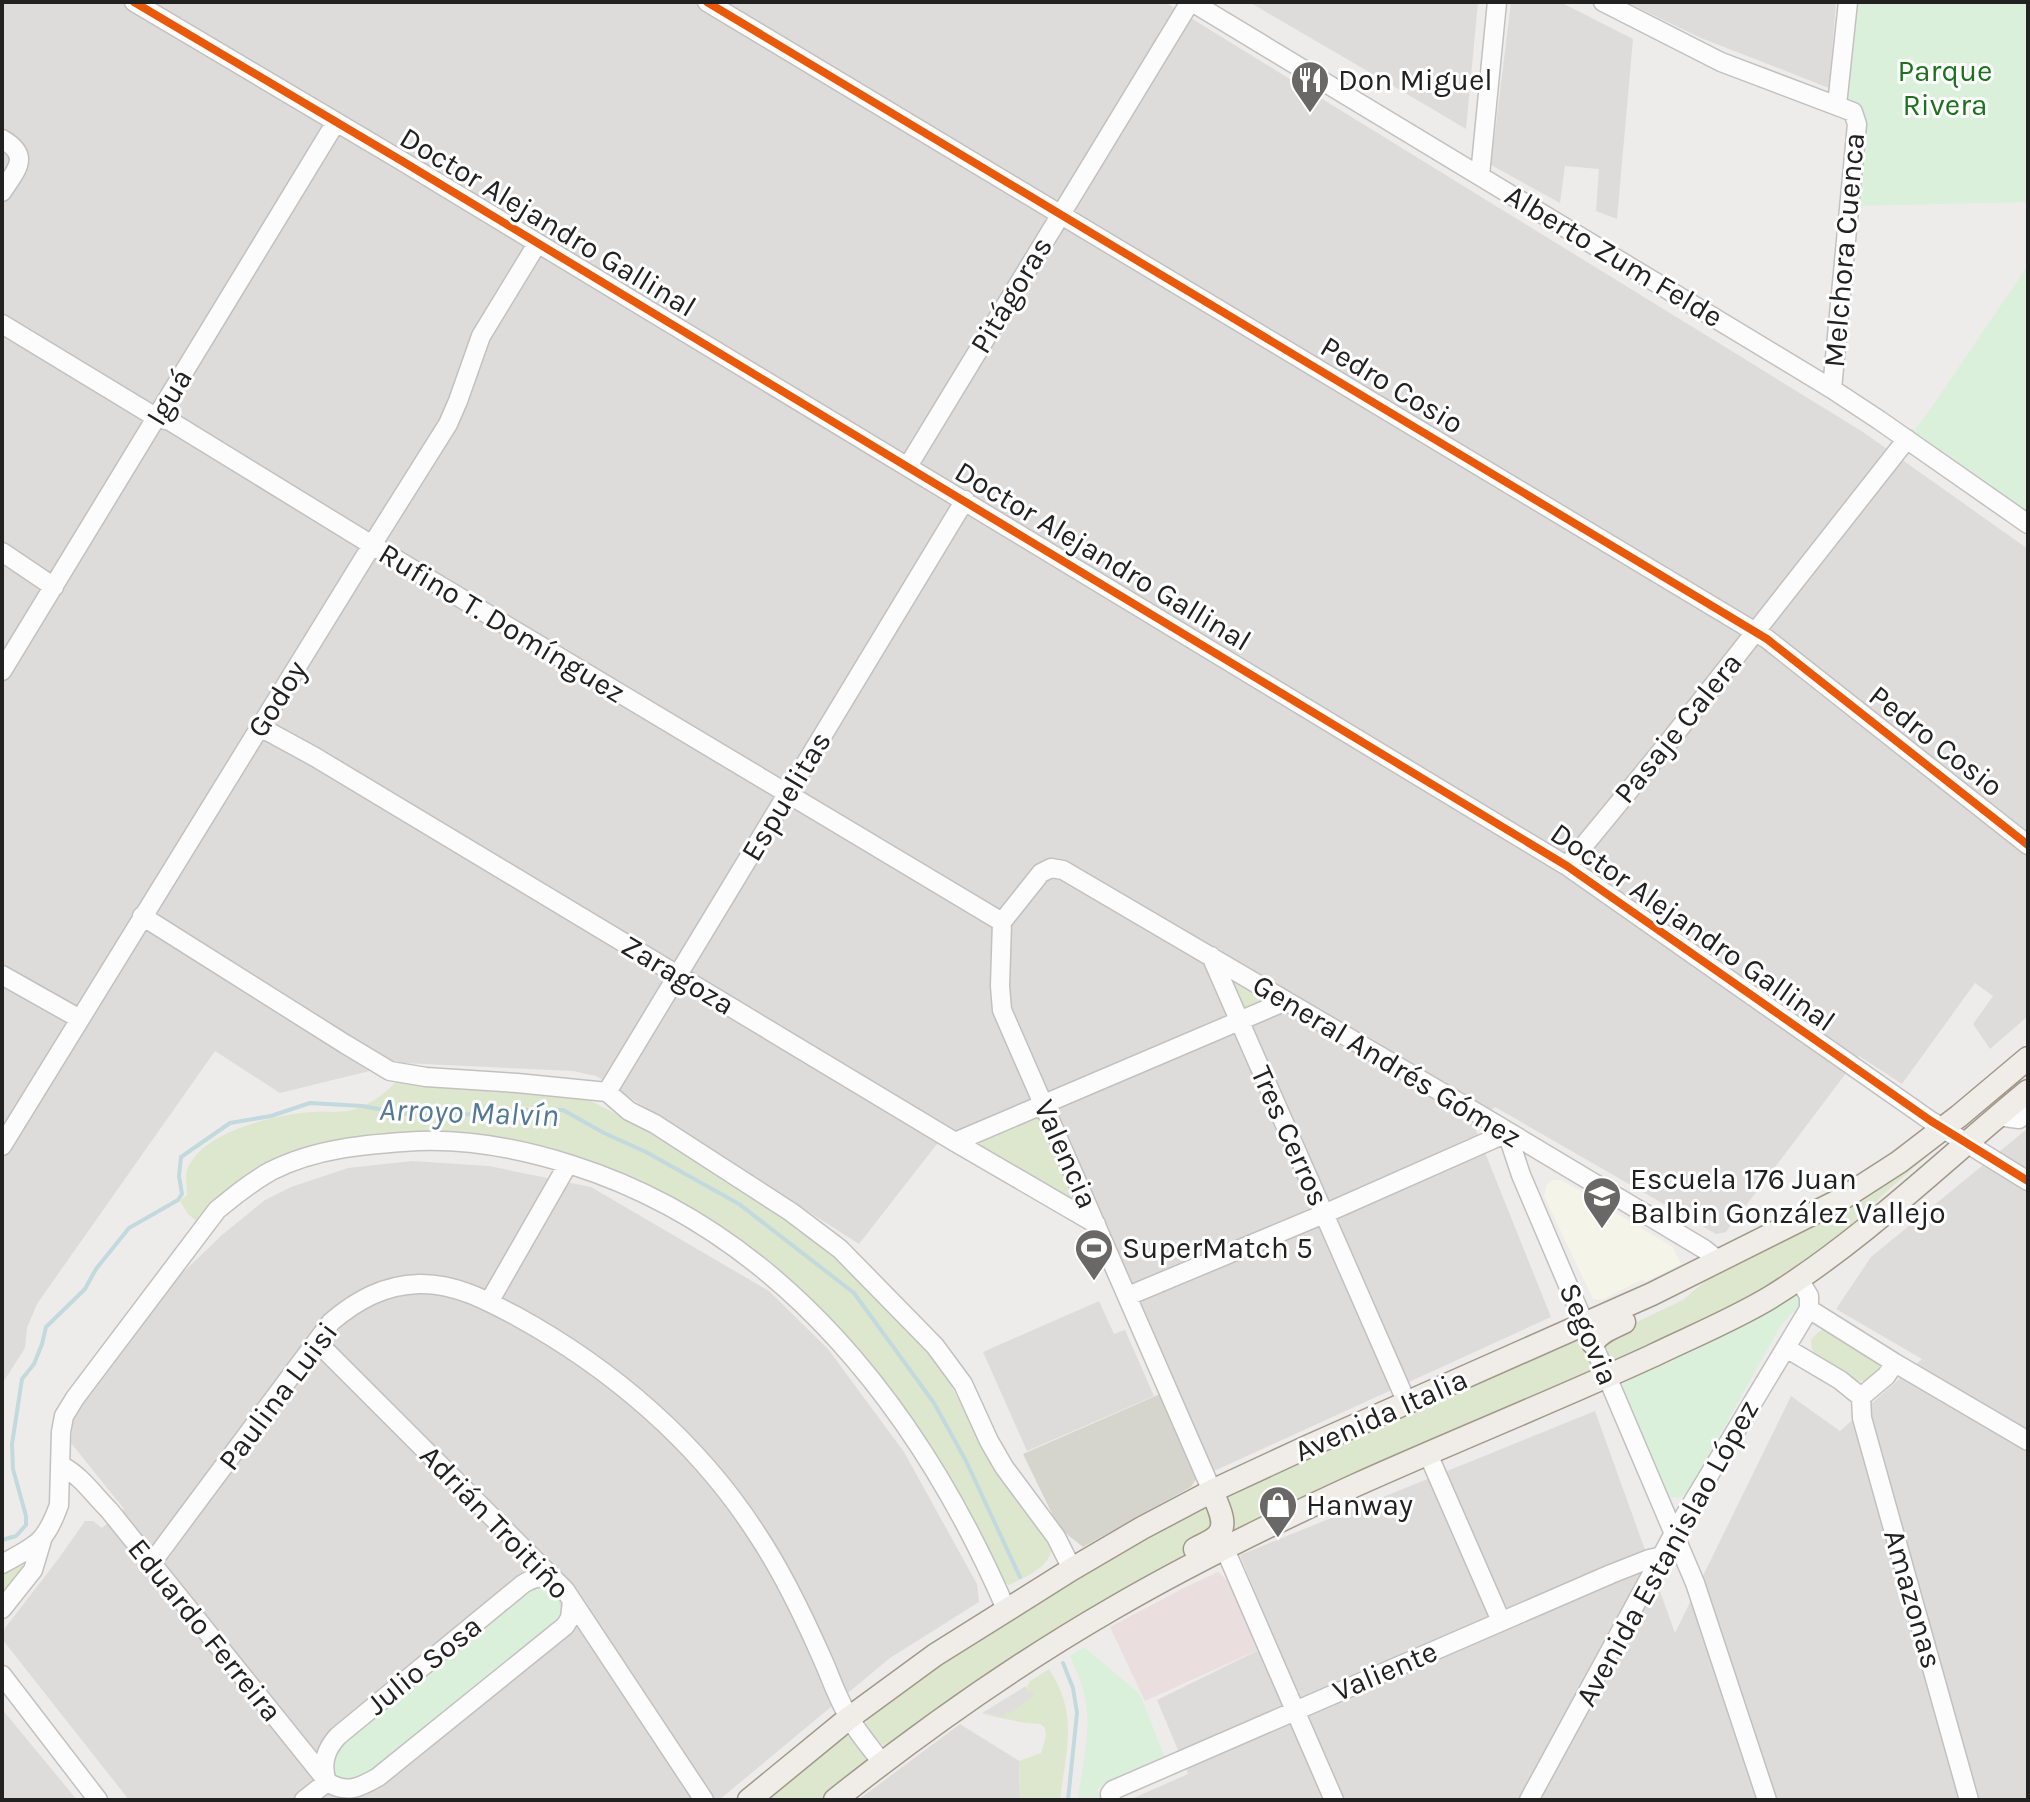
<svg xmlns="http://www.w3.org/2000/svg" width="2030" height="1802" viewBox="0 0 2030 1802" font-family="Karla,sans-serif">
  <style>
    .residential { fill: #dedcdb }
    .commercial { fill: #eadede }
    .education { fill: #f5f4e8 }
    .construction { fill: #d6d5cd }
    .grass { fill: #dde7cd }
    .park { fill: #dbf0da }
    .parking { fill: #dfdedd }
    .lines { fill: none; stroke-linecap: round; stroke-linejoin: round }
    .stream { stroke: #c2d9dd; stroke-width: 4 }
    .minor-casing { stroke: #c2c1c0; stroke-width: 21 }
    .major-casing { stroke: #a29889; stroke-width: 25 }
    .minor { stroke: #fcfcfc; stroke-width: 18 }
    .major { stroke: #f0ece7; stroke-width: 22 }
    .cycleway-casing { stroke: #fff; stroke-width: 13 }
    .cycleway { stroke: #e8590c; stroke-width: 8 }
    .labels { text-anchor: middle; stroke-width: 6; stroke-linejoin: round; paint-order: stroke }
    .park-label { font-size: 30px; fill: #1a731c; stroke: #fff }
    .poi-label { font-size: 30px; fill: #212121; stroke: #fff; text-anchor: start }
    .street-label { font-size: 30px; fill: #212121; stroke: #fff }
    .water-label { font-size: 32px; font-style: italic; fill: #517896; stroke: #fff }
  </style>
  <rect width="100%" height="100%" fill="#eeecea"/>
  <path class="residential" d="M 2,2 L 1165,2 L 1863,432 L 2028,549 L 2028,1016 L 1990,1049 L 1973,1024 L 1993,996 L 1975,983 L 1902,1084 L 1859,1056 L 1726,1232 L 1716,1234 L 1495,1107 L 1474,1125 L 1551,1317 L 1212,1472 L 1047,1091 L 937,1144 L 859,1244 L 596,1076 L 573,1071 L 402,1063 L 280,1093 L 215,1051 L 37,1304 L 27,1328 L 25,1348 L 2,1384 Z
    M 1249,2 L 1478,2 L 1466,129 L 1429,107 Z
    M 1511,2 L 1560,2 L 1633,39 L 1617,219 L 1596,211 L 1599,169 L 1565,166 L 1560,203 L 1491,165 Z
    M 1626,2 L 1836,2 L 1829,88 L 1701,38 Z
    M 2028,1128 L 2028,1800 L 1129,1800 L 1188,1774 L 1157,1700 L 1275,1642 L 1240,1555 L 1595,1411 L 1675,1633 L 1791,1396 L 1840,1431 L 1922,1359 L 1836,1309 L 1871,1257 Z
    M 412,1161 L 489,1166 L 591,1187 L 769,1291 L 828,1349 L 904,1452 L 977,1584 L 979,1602 L 890,1658 L 719,1800 L 129,1800 L 2,1639 L 5,1628 L 59,1558 L 85,1521 L 93,1521 L 102,1528 L 124,1509 L 71,1443 L 73,1420 L 89,1393 L 172,1283 L 222,1235 L 265,1200 L 291,1187 L 348,1168 Z
    M 1099,1301 L 1114,1334 L 1125,1330 L 1154,1396 L 1027,1451 L 983,1352 Z
    M 2,1709 L 77,1800 L 2,1800 Z
    M 960,1724 L 1019,1761 L 1020,1800 L 858,1800 Z"/>
  <path class="commercial" d="M 1218,1572 L 1231,1584 L 1260,1649 L 1145,1701 L 1110,1627 L 1186,1587 Z"/>
  <path class="education" d="M 1553,1180 L 1561,1180 L 1673,1247 L 1681,1264 L 1645,1282 L 1643,1279 L 1602,1300 L 1593,1299 L 1544,1196 L 1547,1184 Z"/>
  <path class="construction" d="M 1160,1394 L 1197,1478 L 1191,1487 L 1083,1547 L 1059,1528 L 1023,1454 Z"/>
  <path class="grass" d="M 1239,981 L 1262,997 L 1261,1002 L 1249,1009 L 1243,1008 L 1232,985 Z
    M 400,1078 L 522,1090 L 587,1099 L 626,1119 L 641,1123 L 707,1162 L 836,1255 L 921,1344 L 947,1378 L 988,1456 L 1052,1540 C 1055,1566 1029,1575 1009,1585 L 1003,1582 L 841,1336 L 801,1291 L 768,1262 L 713,1221 L 687,1205 L 636,1179 L 562,1151 L 530,1143 L 477,1134 L 331,1143 L 199,1223 L 188,1214 L 180,1201 L 187,1195 C 187,1187 185,1177 187,1170 C 201,1131 275,1115 311,1112 C 325,1110 342,1114 355,1109 C 374,1103 386,1092 400,1078 Z
    M 1034,1118 L 1042,1119 L 1076,1203 L 978,1146 L 981,1141 Z
    M 1932,1149 L 1933,1151 L 1886,1192 L 1839,1237 L 1770,1286 L 1707,1321 L 1617,1362 C 1603,1358 1603,1352 1604,1339 L 1622,1329 L 1683,1300 L 1710,1277 Z
    M 1824,1329 L 1830,1330 L 1879,1362 L 1879,1372 L 1869,1381 L 1857,1381 L 1816,1355 L 1812,1350 L 1811,1340 L 1818,1332 Z
    M 1577,1341 C 1589,1347 1596,1363 1588,1374 L 1348,1479 L 893,1744 C 879,1749 868,1738 865,1724 L 872,1713 L 1005,1621 L 1145,1538 L 1282,1468 L 1570,1342 Z
    M 26,1564 L 24,1572 L 2,1594 L 2,1574 Z
    M 1049,1669 C 1079,1715 1066,1749 1060,1800 L 1020,1800 L 1019,1761 L 1041,1753 L 1046,1736 L 1045,1728 L 1040,1724 L 1025,1723 L 981,1714 L 1005,1716 L 1006,1712 L 1018,1706 L 1030,1681 Z
    M 848,1736 L 854,1738 L 864,1753 L 866,1758 L 864,1764 L 859,1771 L 822,1800 L 764,1800 L 843,1737 Z"/>
  <path class="park" d="M 1853,2 L 2028,2 L 2028,202 L 1855,206 L 1864,110 L 1842,101 Z
    M 2028,265 L 2028,513 L 1912,433 L 1929,411 Z
    M 1797,1294 L 1801,1296 L 1802,1308 L 1791,1314 L 1780,1327 L 1688,1492 C 1681,1498 1673,1500 1665,1494 L 1621,1390 L 1626,1380 L 1633,1377 L 1712,1341 Z
    M 541,1585 L 555,1592 L 563,1612 L 559,1621 L 363,1782 L 343,1783 C 332,1771 328,1764 331,1748 L 519,1594 Z
    M 1084,1647 L 1140,1694 L 1165,1758 L 1097,1789 L 1101,1800 L 1078,1800 C 1081,1770 1091,1735 1086,1704 C 1084,1688 1076,1671 1070,1656 Z"/>
  <path class="parking" d="M 1026,1686 L 1026,1692 L 1034,1692 L 1032,1698 L 1028,1698 L 1027,1702 L 1024,1702 L 1022,1706 L 1018,1706 L 1018,1709 L 1013,1709 L 1012,1713 L 1006,1712 L 1005,1717 L 982,1713 Z"/>
  <g class="lines">
    <path class="stream" d="M 2,1540 L 16,1536 L 26,1525 L 26,1516 L 13,1469 L 12,1444 L 22,1379 L 34,1364 L 42,1344 L 46,1327 L 85,1289 L 96,1269 L 129,1228 L 178,1200 L 182,1194 L 179,1176 L 181,1157 L 230,1123 L 271,1116 L 310,1103 L 362,1106 L 412,1115 L 457,1115 L 528,1110 L 563,1110 L 604,1133 L 646,1152 L 739,1204 L 854,1293 L 934,1403 L 966,1461 L 1020,1577
      M 1063,1663 L 1073,1688 L 1077,1713 L 1068,1800"/>
    <g class="minor-casing">
      <path id="minor" d="M 134,2 L 402,161 L 1567,866 L 1931,1121 L 2028,1181
        M 707,2 L 1767,639 L 2028,845
        M 1192,2 L 1832,389 L 1879,420 L 2028,524
        M 1603,2 L 1721,62 L 1853,112 L 1857,124 L 1832,389
        M 1837,105 L 1848,2
        M 2,139 C 32,156 16,170 2,192
        M 1480,175 L 1497,2
        M 2,324 L 157,418 L 170,421 L 372,545 L 1002,922
        M 908,466 L 1190,2
        M 2,552 L 54,587
        M 2,671 L 336,122
        M 260,727 L 315,757 L 955,1142 L 1096,1224
        M 1567,866 L 1664,748 L 1907,439
        M 142,916 L 345,1044 L 390,1071 L 426,1077 L 517,1083 L 607,1092 L 629,1111 L 655,1124 L 791,1212 L 840,1249 L 935,1346 L 963,1384 L 989,1441 L 1004,1467 L 1056,1537 L 1072,1569
        M 1211,956 L 1407,1403
        M 2,975 L 80,1019
        M 607,1092 L 965,500
        M 1998,1116 L 2019,1119 L 2028,1112
        M 955,1142 L 1286,1001
        M 2,1146 L 372,545 L 448,424 L 458,401 L 481,336 L 537,244
        M 1128,1296 L 1324,1214 L 1507,1133 L 1521,1175 L 1695,1583 L 1767,1800
        M 489,1302 L 568,1164
        M 1809,1309 L 1895,1363 L 2028,1441
        M 317,1342 L 565,1590 L 704,1800
        M 1786,1348 L 1840,1380 L 1861,1397 L 1862,1418 L 1969,1800
        M 1861,1397 L 1886,1376 L 1895,1363
        M 1428,1454 L 1501,1621
        M 62,1466 C 80,1475 94,1495 109,1510 L 327,1781
        M 1212,1491 L 1002,1010 L 1000,986 L 1002,922 L 1041,873 L 1051,868 L 1063,870 L 1477,1113 L 1704,1249 L 1719,1261
        M 1224,1547 L 1334,1800
        M 149,1561 L 159,1553 L 331,1322 C 357,1300 384,1285 419,1284 C 454,1283 486,1300 516,1316 C 611,1368 698,1442 757,1534 C 783,1573 803,1615 822,1658 C 831,1678 838,1700 850,1719 C 859,1734 871,1748 882,1763
        M 2,1564 C 36,1545 45,1544 59,1505 L 61,1432 L 64,1416 L 75,1398 L 217,1210 C 234,1196 251,1182 271,1171 C 316,1148 368,1144 418,1141 C 471,1139 522,1149 572,1165 C 783,1232 921,1413 1006,1609
        M 555,1580 C 543,1576 534,1577 523,1584 L 338,1736 C 325,1750 321,1764 327,1782 C 347,1794 359,1788 378,1777 L 565,1626 L 570,1618 L 572,1601
        M 2,1609 L 33,1570 L 42,1540
        M 2,1675 L 98,1800
        M 304,1800 L 327,1782
        M 1111,1800 L 1110,1794 L 1113,1790 L 1611,1574 L 1649,1559 L 1663,1556
        M 1529,1800 L 1673,1535 L 1809,1309 L 1809,1296 L 1799,1279"/>
    </g>
    <g class="major-casing">
      <path id="major" d="M 1593,1343 C 1599,1332 1612,1328 1624,1322
        M 1195,1549 C 1202,1545 1213,1541 1218,1535 C 1229,1523 1216,1503 1212,1491
        M 749,1800 L 849,1718 L 935,1655 L 1072,1569 L 1142,1528 L 1212,1491 L 1309,1446 L 1652,1294 L 1840,1200 L 1899,1162 L 1959,1116 L 2028,1058
        M 835,1800 C 923,1730 1015,1665 1112,1609 C 1191,1563 1273,1523 1356,1485 C 1454,1441 1554,1401 1652,1356 C 1691,1337 1733,1320 1771,1297 C 1864,1239 1944,1160 2028,1091"/>
    </g>
    <use href="#minor" class="minor"/>
    <use href="#major" class="major"/>
    <g class="cycleway-casing">
      <path id="cycleway" d="M 134,2 L 402,161 L 1567,866 L 1931,1121 L 2028,1181
        M 707,2 L 1767,639 L 2028,845"/>
    </g>
    <use href="#cycleway" class="cycleway"/>
  </g>
  <defs>
    <g id="restaurant-pin" transform="scale(2)"><path d="M0 17L-7.5 6A9.5 9.5 0 1 1 7.5 6Z" fill="#696867" stroke="#fff"/><path d="M-5-6h1v4h1v-4h1v4h1v-4h1v5L-1.5 .5V6h-2V.5L-5-1ZM5-6V6H3V1.5H1.5Q1.5-4 5-6Z" fill="#fff"/></g>
    <g id="school-pin" transform="scale(2)"><path d="M0 17L-7.5 6A9.5 9.5 0 1 1 7.5 6Z" fill="#696867" stroke="#fff"/><path d="M0-5L7-2L0 1L-7-2ZM-4 1L0 2.5L4 1V4Q0 6-4 4Z" fill="#fff"/></g>
    <g id="stadium-pin" transform="scale(2)"><path d="M0 17L-7.5 6A9.5 9.5 0 1 1 7.5 6Z" fill="#696867" stroke="#fff"/><path d="M0-5a6.5 5 0 1 0 0 10a6.5 5 0 1 0 0-10ZM-3.5-1.8h7v3.6h-7Z" fill="#fff"/></g>
    <g id="shop-pin" transform="scale(2)"><path d="M0 17L-7.5 6A9.5 9.5 0 1 1 7.5 6Z" fill="#696867" stroke="#fff"/><path d="M-5-2.5h2.3a2.7 3.5 0 0 1 5.4 0H5L5.5 6h-11ZM-1.5-2.5h3a1.5 2.3 0 0 0-3 0Z" fill="#fff"/></g>
  </defs>
  <g fill-rule="evenodd">
    <use href="#restaurant-pin" x="1310" y="80"/>
    <use href="#school-pin" x="1602" y="1196"/>
    <use href="#stadium-pin" x="1094" y="1248"/>
    <use href="#shop-pin" x="1278" y="1505"/>
  </g>
  <g class="labels">
    <g class="park-label">
      <text x="1945" y="81">Parque<tspan x="1945" dy="34">Rivera</tspan></text>
    </g>
    <g class="poi-label">
      <text x="1338" y="90">Don Miguel</text>
      <text x="1630" y="1189">Escuela 176 Juan<tspan x="1630" dy="34">Balbin González Vallejo</tspan></text>
      <text x="1122" y="1258">SuperMatch 5</text>
      <text x="1306" y="1515">Hanway</text>
    </g>
    <g class="street-label">
      <text transform="translate(548 222) rotate(31)" y="10">Doctor Alejandro Gallinal</text>
      <text transform="translate(1844 250) rotate(-85)" y="10">Melchora Cuenca</text>
      <text transform="translate(1614 256) rotate(31)" y="10">Alberto Zum Felde</text>
      <text transform="translate(1011 295) rotate(-59)" y="10">Pitágoras</text>
      <text transform="translate(1392 385) rotate(31)" y="10">Pedro Cosio</text>
      <text transform="translate(169 397) rotate(-59)" y="10">Iguá</text>
      <text transform="translate(1103 556) rotate(31)" y="10">Doctor Alejandro Gallinal</text>
      <text transform="translate(502 623) rotate(31)" y="10">Rufino T. Domínguez</text>
      <text transform="translate(277 699) rotate(-58)" y="10">Godoy</text>
      <text transform="translate(1678 728) rotate(-51)" y="10">Pasaje Calera</text>
      <text transform="translate(1936 741) rotate(38)" y="10">Pedro Cosio</text>
      <text transform="translate(786 796) rotate(-59)" y="10">Espuelitas</text>
      <text transform="translate(1693 927) rotate(35)" y="10">Doctor Alejandro Gallinal</text>
      <text transform="translate(678 975) rotate(31)" y="10">Zaragoza</text>
      <text transform="translate(1387 1061) rotate(31)" y="10">General Andrés Gómez</text>
      <text transform="translate(1290 1136) rotate(66)" y="10">Tres Cerros</text>
      <text transform="translate(1066 1154) rotate(66)" y="10">Valencia</text>
      <text transform="translate(1589 1334) rotate(67)" y="10">Segovia</text>
      <text transform="translate(278 1396) rotate(-53)" y="10">Paulina Luisi</text>
      <text transform="translate(1381 1415) rotate(-24)" y="10">Avenida Italia</text>
      <text transform="translate(495 1522) rotate(46)" y="10">Adrián Troitiño</text>
      <text transform="translate(1667 1553) rotate(-61)" y="10">Avenida Estanislao López</text>
      <text transform="translate(1913 1599) rotate(74)" y="10">Amazonas</text>
      <text transform="translate(205 1630) rotate(51)" y="10">Eduardo Ferreira</text>
      <text transform="translate(424 1665) rotate(-39)" y="10">Julio Sosa</text>
      <text transform="translate(1385 1671) rotate(-23)" y="10">Valiente</text>
    </g>
    <g class="water-label">
      <text transform="translate(469 1112) rotate(2)" y="11">Arroyo Malvín</text>
    </g>
  </g>
  <rect width="2030" height="1802" fill="none" stroke="#212121" stroke-width="8"/>
</svg>
